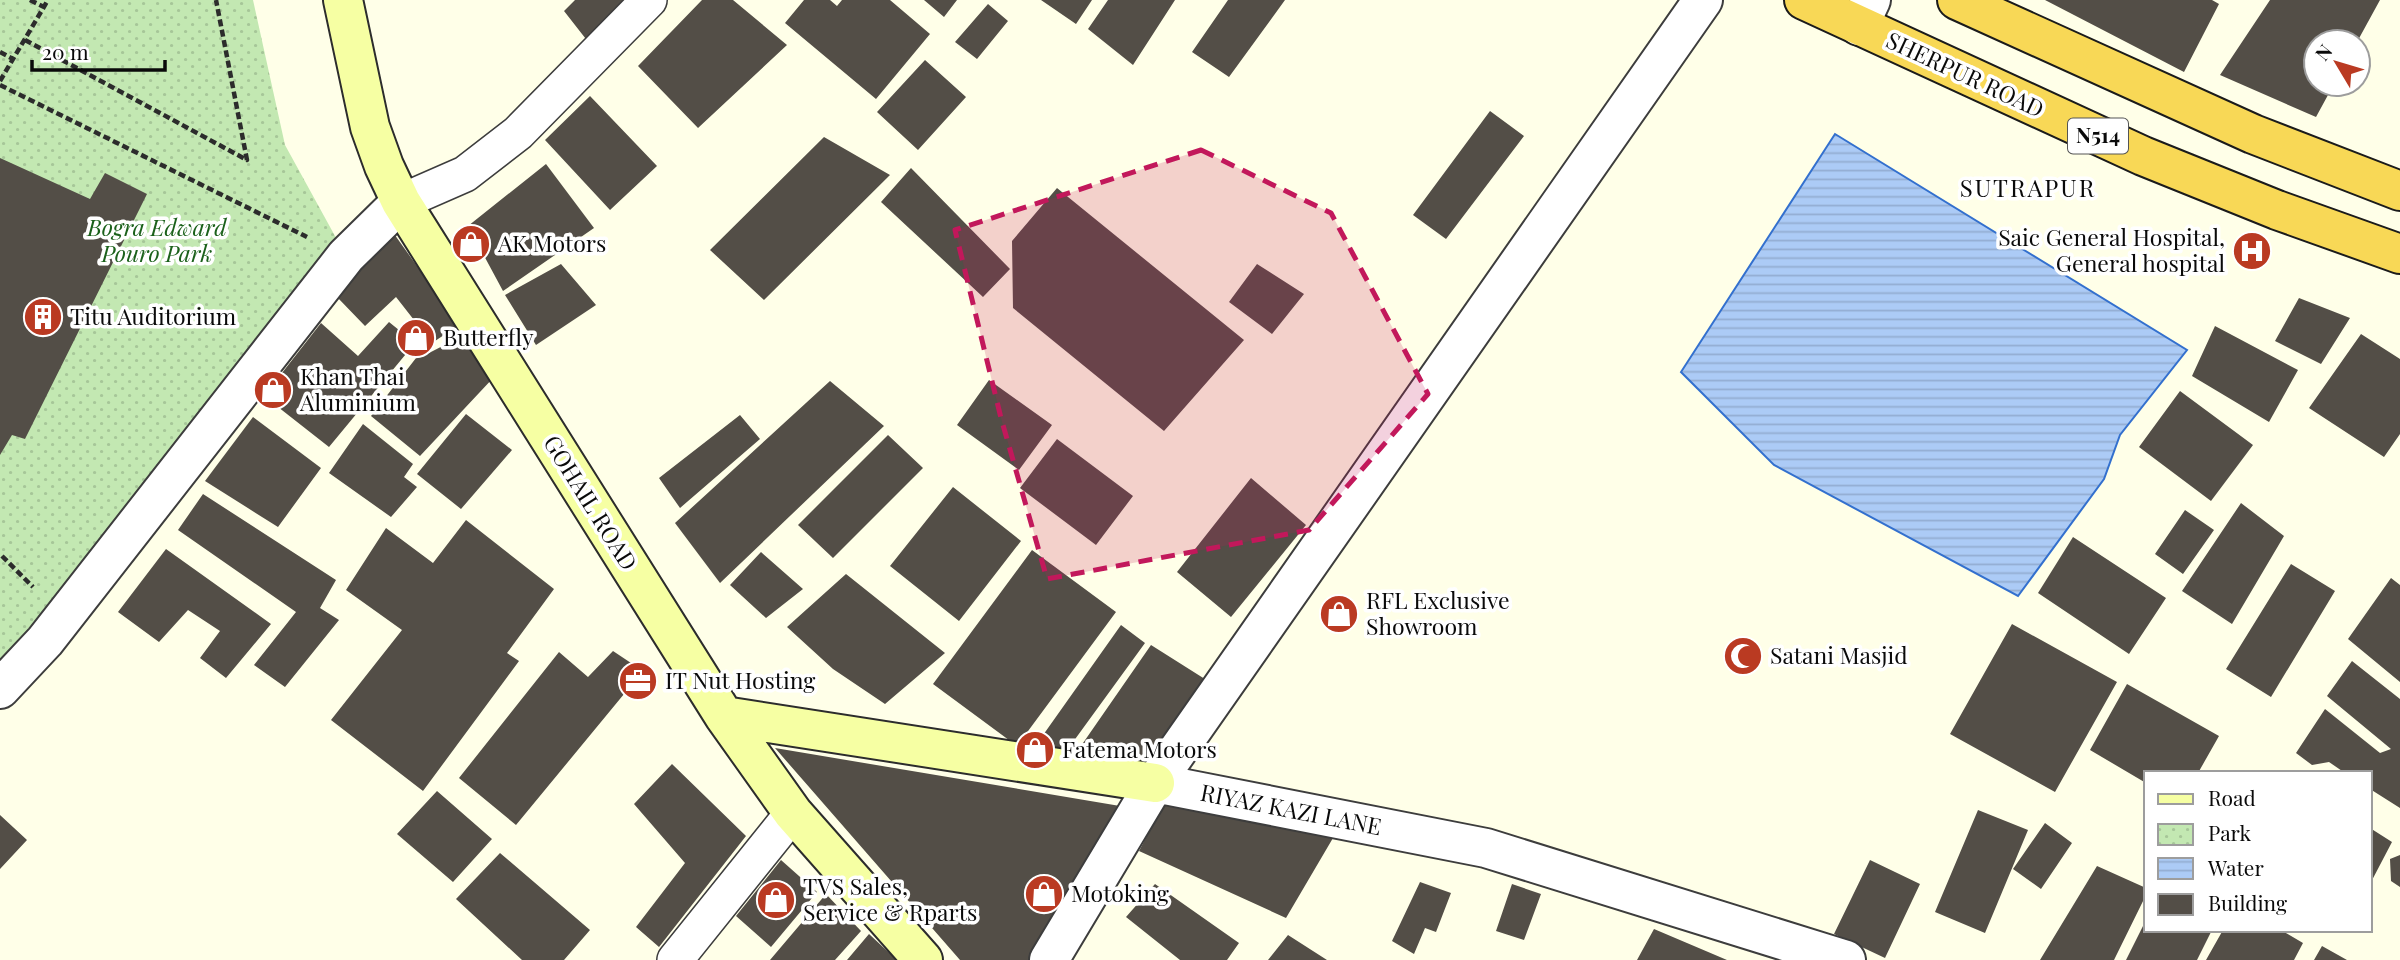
<svg xmlns="http://www.w3.org/2000/svg" width="2400" height="960" viewBox="0 0 2400 960" font-family="'Playfair Display',serif">
  <style>
    .park { fill: url(#park-dots) }
    .water { fill: url(#water-rules); stroke: #3370ce; stroke-width: 2 }
    .building { fill: #534e47 }
    .lines { fill: none; stroke-linecap: round; stroke-linejoin: round }
    .minor-casing { stroke: #3d3d3d; stroke-width: 38 }
    .tertiary-casing { stroke: #3d3d3d; stroke-width: 42 }
    .secondary-casing { stroke: #2c2c2c; stroke-width: 42 }
    .trunk-casing { stroke: #1b1b1b; stroke-width: 42 }
    .path { stroke: #2c2c2c; stroke-width: 4.5; stroke-dasharray: 7 3.5; stroke-linecap: butt }
    .minor { stroke: #fff; stroke-width: 35 }
    .tertiary { stroke: #fff; stroke-width: 38 }
    .secondary { stroke: #f6ffa3; stroke-width: 38 }
    .trunk { stroke: #f8d856; stroke-width: 38 }
    .marked { fill: #c2185b; fill-opacity: 0.2; stroke: #c2185b; stroke-width: 5; stroke-dasharray: 14 9; stroke-linejoin: round }
    .labels { text-anchor: middle; stroke-width: 7; stroke-linejoin: round; paint-order: stroke }
    .shield { fill: #fff; stroke: #545454; stroke-width: 2 }
    .shield-label { font-size: 21px; font-weight: bold; fill: #0a0a0a }
    .street-label { font-size: 23px; fill: #0a0a0a; stroke: #fff }
    .park-label { font-size: 23px; font-style: italic; fill: #1b611b; stroke: #fff }
    .poi-label { font-size: 23px; fill: #0a0a0a; stroke: #fff; text-anchor: start }
    .neighbourhood-label { font-size: 24px; letter-spacing: 2px; fill: #0a0a0a; stroke: #fff }
  </style>
  <defs>
    <pattern id="park-dots" width="8" height="8" patternUnits="userSpaceOnUse" patternTransform="scale(1.75)"><rect width="8" height="8" fill="#c3e8b2"/><path d="M2 2h.1M6 6h.1" fill="none" stroke="#a6c698" stroke-width="1.8" stroke-linecap="round"/></pattern>
    <pattern id="water-rules" width="6" height="5" patternUnits="userSpaceOnUse" patternTransform="scale(1.75)"><rect width="6" height="5" fill="#accbf6"/><path d="M0 2.5h6" fill="none" stroke="#93add2"/></pattern>
  </defs>
  <rect width="100%" height="100%" fill="#ffffe8"/>
  <path class="park" d="M 0,0 L 253,0 L 285,145 L 346,256 L 0,683 Z"/>
  <path class="water" d="M 1835,134 L 2187,350 L 2120,435 L 2104,479 L 2018,596 L 1774,465 L 1681,372 Z"/>
  <path class="building" d="M 575,0 L 659,0 L 600,57 L 564,11 Z
    M 702,0 L 733,0 L 787,45 L 698,128 L 638,66 Z
    M 804,0 L 830,0 L 837,6 L 842,0 L 890,0 L 930,34 L 876,99 L 785,23 Z
    M 924,0 L 957,0 L 944,17 Z
    M 1041,0 L 1092,0 L 1076,24 Z
    M 1108,0 L 1175,0 L 1133,65 L 1088,29 Z
    M 1228,0 L 1285,0 L 1229,77 L 1192,52 Z
    M 2045,0 L 2212,0 L 2219,4 L 2184,72 Z
    M 2270,0 L 2380,0 L 2357,42 L 2316,42 L 2316,84 L 2334,84 L 2316,117 L 2220,75 Z
    M 988,4 L 1008,21 L 977,59 L 955,42 Z
    M 925,60 L 966,97 L 918,150 L 877,112 Z
    M 590,96 L 657,166 L 610,210 L 545,140 Z
    M 1490,111 L 1524,136 L 1446,239 L 1413,215 Z
    M 824,137 L 890,175 L 764,300 L 710,250 Z
    M 0,158 L 90,199 L 105,173 L 147,194 L 25,439 L 12,435 L 0,455 Z
    M 546,164 L 594,228 L 503,291 L 468,226 Z
    M 911,168 L 1010,269 L 983,297 L 881,202 Z
    M 1057,188 L 1244,340 L 1164,431 L 1013,308 L 1012,241 Z
    M 392,231 L 459,325 L 432,343 L 396,297 L 365,326 L 337,297 Z
    M 561,264 L 596,305 L 536,345 L 505,295 Z
    M 1257,264 L 1304,294 L 1272,334 L 1229,302 Z
    M 2299,298 L 2350,318 L 2321,364 L 2275,341 Z
    M 389,322 L 415,343 L 329,447 L 264,396 L 321,323 L 358,356 Z
    M 2215,326 L 2298,370 L 2269,422 L 2192,376 Z
    M 2361,334 L 2400,359 L 2400,434 L 2384,457 L 2309,408 Z
    M 462,336 L 494,377 L 420,456 L 371,416 L 423,349 L 429,353 Z
    M 989,380 L 1052,425 L 1019,470 L 957,425 Z
    M 830,381 L 884,426 L 720,583 L 675,523 Z
    M 2180,391 L 2253,445 L 2211,501 L 2139,447 Z
    M 466,414 L 512,450 L 461,509 L 417,474 Z
    M 740,415 L 760,439 L 680,508 L 659,478 Z
    M 253,417 L 321,468 L 278,527 L 205,481 Z
    M 363,424 L 413,464 L 404,477 L 417,487 L 391,517 L 329,473 Z
    M 888,435 L 923,468 L 833,558 L 798,525 Z
    M 1057,439 L 1133,496 L 1096,545 L 1020,488 Z
    M 1251,478 L 1306,525 L 1231,617 L 1177,572 Z
    M 953,487 L 1021,541 L 959,621 L 890,566 Z
    M 203,494 L 336,580 L 320,608 L 339,620 L 285,687 L 254,665 L 296,612 L 178,530 Z
    M 2241,503 L 2284,536 L 2232,624 L 2182,591 Z
    M 2185,510 L 2214,530 L 2183,574 L 2155,554 Z
    M 466,520 L 554,589 L 507,653 L 519,661 L 423,791 L 331,720 L 402,630 L 346,590 L 386,528 L 433,563 Z
    M 2073,537 L 2166,598 L 2129,654 L 2038,593 Z
    M 166,549 L 271,624 L 226,678 L 200,658 L 220,631 L 188,610 L 159,642 L 118,612 Z
    M 1032,550 L 1116,612 L 1017,746 L 933,684 Z
    M 761,552 L 803,589 L 766,618 L 730,585 Z
    M 2291,564 L 2335,591 L 2271,697 L 2226,669 Z
    M 846,574 L 945,653 L 885,704 L 833,669 L 787,627 Z
    M 2391,578 L 2400,585 L 2400,682 L 2348,639 Z
    M 2012,624 L 2117,682 L 2055,792 L 1950,734 Z
    M 1121,625 L 1145,643 L 1065,753 L 1036,745 Z
    M 1151,645 L 1208,681 L 1157,756 L 1074,756 Z
    M 613,651 L 643,671 L 516,825 L 459,778 L 559,652 L 588,677 Z
    M 2352,661 L 2400,699 L 2400,808 L 2370,789 L 2370,773 L 2345,773 L 2329,762 L 2312,765 L 2296,753 L 2325,709 L 2380,753 L 2391,749 L 2327,696 Z
    M 2127,684 L 2219,736 L 2198,773 L 2146,773 L 2146,783 L 2090,750 Z
    M 775,748 L 1120,806 L 1035,960 L 960,960 Z
    M 672,764 L 746,836 L 659,947 L 636,927 L 685,863 L 634,804 Z
    M 437,791 L 492,839 L 453,882 L 397,834 Z
    M 1165,802 L 1333,838 L 1286,918 L 1139,851 Z
    M 1978,810 L 2028,830 L 1985,933 L 1935,912 Z
    M 0,815 L 27,840 L 0,869 Z
    M 2045,823 L 2072,843 L 2041,889 L 2013,869 Z
    M 2370,828 L 2392,842 L 2370,884 Z
    M 500,853 L 590,930 L 564,960 L 522,960 L 456,899 Z
    M 2400,855 L 2400,887 L 2391,881 L 2390,859 Z
    M 781,860 L 817,892 L 771,947 L 736,916 Z
    M 1870,860 L 1920,884 L 1885,958 L 1834,934 Z
    M 2097,866 L 2146,888 L 2146,895 L 2114,960 L 2040,960 Z
    M 1420,882 L 1451,893 L 1436,932 L 1425,928 L 1414,954 L 1392,941 Z
    M 1155,884 L 1239,943 L 1227,960 L 1180,960 L 1126,917 Z
    M 1512,884 L 1541,894 L 1524,940 L 1496,931 Z
    M 826,894 L 861,931 L 835,960 L 770,960 Z
    M 2146,920 L 2146,930 L 2212,930 L 2197,960 L 2126,960 Z
    M 1654,929 L 1727,960 L 1637,960 Z
    M 2223,930 L 2281,930 L 2303,943 L 2294,960 L 2206,960 Z
    M 869,934 L 897,960 L 847,960 Z
    M 1288,935 L 1327,960 L 1268,960 Z
    M 2322,946 L 2347,960 L 2314,960 Z"/>
  <g class="lines">
    <g class="minor-casing">
      <path id="minor" d="M 401,202 L 465,174 L 518,133 L 649,0
        M 675,960 L 793,813"/>
    </g>
    <g class="tertiary-casing">
      <path id="tertiary" d="M 1859,26 L 1871,0
        M 0,689 L 45,641 L 346,256 L 401,202
        M 1155,783 L 1486,848 L 1846,960
        M 1049,960 L 1155,783 L 1703,0"/>
    </g>
    <g class="secondary-casing">
      <path id="secondary" d="M 343,0 L 370,127 L 384,166 L 401,202 L 724,716 L 793,813 L 923,960
        M 724,716 L 1155,783"/>
    </g>
    <g class="trunk-casing">
      <path id="trunk" d="M 1804,0 L 2143,156 L 2277,210 L 2400,254
        M 1957,0 L 2253,134 L 2400,191"/>
    </g>
    <path class="path" d="M 30,0 L 44,7
      M 25,40 L 247,160 L 216,0
      M 0,52 L 13,59
      M 0,81 L 48,0
      M 0,85 L 307,237
      M 2,556 L 33,587"/>
    <use href="#minor" class="minor"/>
    <use href="#tertiary" class="tertiary"/>
    <use href="#secondary" class="secondary"/>
    <use href="#trunk" class="trunk"/>
  </g>
  <path class="marked" d="M 1201,150 L 1331,213 L 1428,394 L 1309,530 L 1047,579 L 1001,418 L 955,230 Z"/>
  <defs>
    <g id="shop-disc" transform="scale(2.0125)"><circle r="9.5" fill="#ba3a22" stroke="#fff"/><path d="M-5-2.5h2.3a2.7 3.5 0 0 1 5.4 0H5L5.5 6h-11ZM-1.5-2.5h3a1.5 2.3 0 0 0-3 0Z" fill="#fff"/></g>
    <g id="hospital-disc" transform="scale(2.0125)"><circle r="9.5" fill="#ba3a22" stroke="#fff"/><path d="M-5-5h3v3.5h4V-5h3V5h-3V1.5h-4V5h-3Z" fill="#fff"/></g>
    <g id="building-disc" transform="scale(2.0125)"><circle r="9.5" fill="#ba3a22" stroke="#fff"/><path d="M-4-6H4V6H1V3H-1V6H-4ZM-2.5-4.3h1.7v1.8h-1.7ZM.8-4.3h1.7v1.8H.8ZM-2.5-1h1.7V.8h-1.7ZM.8-1h1.7V.8H.8Z" fill="#fff"/></g>
    <g id="mosque-disc" transform="scale(2.0125)"><circle r="9.5" fill="#ba3a22" stroke="#fff"/><path d="M3.5-4.9A6 6 0 1 0 3.5 4.9A5 5 0 1 1 3.5-4.9Z" fill="#fff"/></g>
    <g id="office-disc" transform="scale(2.0125)"><circle r="9.5" fill="#ba3a22" stroke="#fff"/><path d="M-6-3h4V-5.5h4V-3h4V5H-6ZM-1-4.5V-3h2v-1.5ZM-6 0V1H6V0Z" fill="#fff"/></g>
  </defs>
  <g fill-rule="evenodd">
    <use href="#shop-disc" x="471" y="244"/>
    <use href="#hospital-disc" x="2252" y="251"/>
    <use href="#building-disc" x="43" y="317"/>
    <use href="#shop-disc" x="416" y="338"/>
    <use href="#shop-disc" x="273" y="390"/>
    <use href="#shop-disc" x="1339" y="614"/>
    <use href="#mosque-disc" x="1743" y="656"/>
    <use href="#office-disc" x="638" y="681"/>
    <use href="#shop-disc" x="1035" y="750"/>
    <use href="#shop-disc" x="1044" y="894"/>
    <use href="#shop-disc" x="776" y="900"/>
  </g>
  <g class="labels">
    <rect class="shield" x="2068" y="118.5" width="60" height="35" rx="5"/>
    <g class="shield-label">
      <text x="2098" y="143">N514</text>
    </g>
    <g class="street-label">
      <text transform="translate(1965 75) rotate(25)" y="8">SHERPUR ROAD</text>
      <text transform="translate(590 503) rotate(58)" y="8">GOHAIL ROAD</text>
      <text transform="translate(1291 810) rotate(11)" y="8">RIYAZ KAZI LANE</text>
    </g>
    <g class="park-label">
      <text x="157" y="236">Bogra Edward<tspan x="157" dy="26">Pouro Park</tspan></text>
    </g>
    <g class="poi-label">
      <text x="2225" y="246" text-anchor="end">Saic General Hospital,<tspan x="2225" dy="26">General hospital</tspan></text>
      <text x="498" y="252">AK Motors</text>
      <text x="70" y="325">Titu Auditorium</text>
      <text x="443" y="346">Butterfly</text>
      <text x="300" y="385">Khan Thai<tspan x="300" dy="26">Aluminium</tspan></text>
      <text x="1366" y="609">RFL Exclusive<tspan x="1366" dy="26">Showroom</tspan></text>
      <text x="1770" y="664">Satani Masjid</text>
      <text x="665" y="689">IT Nut Hosting</text>
      <text x="1062" y="758">Fatema Motors</text>
      <text x="803" y="895">TVS Sales,<tspan x="803" dy="26">Service &amp; Rparts</tspan></text>
      <text x="1071" y="902">Motoking</text>
    </g>
    <g class="neighbourhood-label">
      <text x="2028" y="197">SUTRAPUR</text>
    </g>
  </g>
  <rect x="2144" y="771" width="228" height="161" fill="#ffffff" stroke="#9d9d9d" stroke-width="2"/>
  <rect x="2158" y="794" width="35" height="10" fill="#f6ffa3" stroke="#9d9d9d" stroke-width="2"/>
  <text x="2208" y="806" font-size="21" fill="#0a0a0a">Road</text>
  <rect x="2158" y="824" width="35" height="21" fill="url(#park-dots)" stroke="#9d9d9d" stroke-width="2"/>
  <text x="2208" y="841" font-size="21" fill="#0a0a0a">Park</text>
  <rect x="2158" y="858" width="35" height="21" fill="url(#water-rules)" stroke="#9d9d9d" stroke-width="2"/>
  <text x="2208" y="876" font-size="21" fill="#0a0a0a">Water</text>
  <rect x="2158" y="894" width="35" height="21" fill="#534e47" stroke="#9d9d9d" stroke-width="2"/>
  <text x="2208" y="911" font-size="21" fill="#0a0a0a">Building</text>
  <g transform="translate(2337 63) rotate(308)"><circle r="33" fill="#ffffff" stroke="#9d9d9d" stroke-width="2"/>
  <path d="M0-5L12 26L0 18L-12 26Z" fill="#ba3a22"/>
  <text y="-10" font-size="19" font-weight="bold" text-anchor="middle" fill="#0a0a0a">N</text>
  </g>
  <path d="M32 60v10h133v-10" fill="none" stroke="#0a0a0a" stroke-width="3.5"/>
  <text x="42" y="60" font-size="21" fill="#0a0a0a" stroke="#ffffff" stroke-width="5" paint-order="stroke">20 m</text>
</svg>
